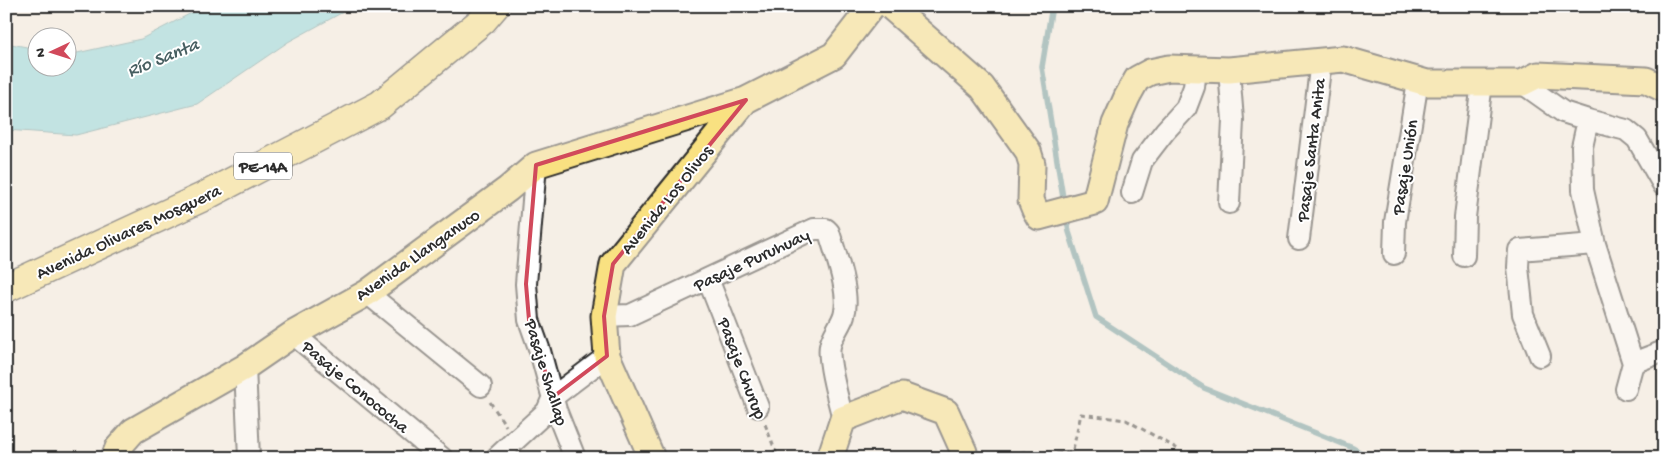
<svg xmlns="http://www.w3.org/2000/svg" width="1670" height="464" viewBox="0 0 1670 464" font-family="'Gochi Hand',sans-serif">
  <style>
    .water { fill: #84d5dd; stroke: #609196 }
    .lines { fill: none; stroke-linecap: round; stroke-linejoin: round }
    .stream { stroke: #609196; stroke-width: 5.5 }
    .minor-casing { stroke: #2b2b2b; stroke-width: 24 }
    .major-casing { stroke: #2b2b2b; stroke-width: 29 }
    .highway-casing { stroke: #2b2b2b; stroke-width: 31 }
    .path { stroke: #2b2b2b; stroke-width: 3; stroke-dasharray: 5 4; stroke-linecap: butt }
    .minor { stroke: #fff; stroke-width: 20 }
    .major { stroke: #f9e181; stroke-width: 25 }
    .highway { stroke: #f9e181; stroke-width: 28 }
    .marked { fill: none; stroke: #d1495b; stroke-width: 4; stroke-linejoin: round }
    .labels { text-anchor: middle; stroke-width: 4; stroke-linejoin: round; paint-order: stroke }
    .shield { fill: #fff; stroke: #6b6b6b; stroke-width: 1 }
    .shield-label { font-size: 16px; font-weight: bold; fill: #2b2b2b }
    .street-label { font-size: 18px; fill: #2b2b2b; stroke: #fff }
    .water-label { font-size: 19px; font-style: italic; fill: #465e60; stroke: #fff }
  </style>
  <rect width="100%" height="100%" fill="#f5efe6"/>
  <filter id="ink" filterUnits="userSpaceOnUse"><feTurbulence type="fractalNoise" baseFrequency=".02" numOctaves="2"/><feDisplacementMap in="SourceGraphic" scale="10" xChannelSelector="R" yChannelSelector="G"/><feConvolveMatrix kernelMatrix="1 2 1 2 8 2 1 2 1" color-interpolation-filters="sRGB"/></filter>
  <g filter="url(#ink)">
    <path class="water" d="M 205,6 L 354,6 L 288,42 L 197,104 L 76,135 L 6,130 L 6,43 L 37,49 L 38,68 L 68,68 L 68,55 L 141,39 Z"/>
    <g class="lines">
      <path class="stream" d="M 1052,6 L 1042,67 L 1064,204
        M 1066,216 L 1069,232 L 1096,317 L 1204,388 L 1353,448 L 1370,458"/>
      <g class="minor-casing">
        <path id="minor" d="M 1229,70 L 1233,120 L 1229,203
          M 1522,83 L 1563,112 L 1588,120 L 1626,130 L 1637,139 L 1664,186
          M 1588,120 L 1582,147 L 1583,190 L 1595,244 L 1633,363 L 1626,389
          M 536,165 L 526,284 L 529,320 L 540,351 L 556,410 L 575,458
          M 1132,193 L 1142,161 L 1165,131 L 1186,108 L 1194,87 L 1196,68
          M 1299,239 L 1321,61
          M 1394,254 L 1395,222 L 1418,81
          M 1464,256 L 1465,217 L 1482,83
          M 708,279 L 758,407
          M 367,293 L 481,386
          M 604,316 L 630,315 L 814,229 L 826,229 L 829,232 C 835,253 851,294 844,315 C 841,325 832,335 830,346 C 827,360 839,403 843,419
          M 293,334 L 442,458
          M 1540,356 L 1523,314 L 1518,267 L 1519,250 L 1595,244
          M 1633,363 L 1664,351
          M 245,367 L 249,458
          M 496,458 L 547,411 L 553,397 L 607,356"/>
      </g>
      <g class="major-casing">
        <path id="major" d="M 890,6 L 982,87 L 1028,151 L 1032,164 L 1031,200 L 1035,210 L 1039,217 L 1095,202 L 1115,124 L 1127,97 L 1137,79 L 1150,72 L 1169,68 L 1229,70 L 1343,59 L 1427,83 L 1522,83 L 1538,75 L 1646,80 L 1664,89
          M 114,458 L 118,448 L 133,431 L 245,367 L 293,334 L 367,293 L 508,189 L 536,165 L 746,100
          M 652,458 L 607,356 L 604,316 L 613,264 L 746,100 L 834,55 L 872,6
          M 830,458 L 843,419 L 902,396 L 946,412 L 964,452 L 964,458"/>
      </g>
      <g class="highway-casing">
        <path id="highway" d="M 6,288 L 203,197 L 380,105 L 483,20 L 495,6"/>
      </g>
      <path class="path" d="M 490,402 L 506,426
        M 765,424 L 778,458
        M 985,455 L 1026,452 L 1044,456 L 1072,452
        M 1071,458 L 1081,414 L 1126,420 L 1178,449"/>
      <use href="#minor" class="minor"/>
      <use href="#major" class="major"/>
      <use href="#highway" class="highway"/>
    </g>
  </g>
  <path d="M0 0H1670V464H0ZM 746,100 L 613,264 L 604,316 L 607,356 L 553,397 L 529,320 L 526,284 L 536,165 Z" fill="#f5efe6" fill-opacity=".55" fill-rule="evenodd"/>
  <path class="marked" d="M 746,100 L 613,264 L 604,316 L 607,356 L 553,397 L 529,320 L 526,284 L 536,165 Z"/>
  <g class="labels">
    <rect class="shield" x="234" y="152.5" width="58" height="27" rx="4"/>
    <g class="shield-label">
      <text x="263" y="172">PE-14A</text>
    </g>
    <g class="street-label">
      <text transform="translate(1310 150) rotate(-83)" y="6">Pasaje Santa Anita</text>
      <text transform="translate(1404 167) rotate(-81)" y="6">Pasaje Unión</text>
      <text transform="translate(666 199) rotate(-51)" y="6">Avenida Los Olivos</text>
      <text transform="translate(128 231) rotate(-25)" y="6">Avenida Olivares Mosquera</text>
      <text transform="translate(417 254) rotate(-35)" y="6">Avenida Llanganuco</text>
      <text transform="translate(751 259) rotate(-25)" y="6">Pasaje Puruhuay</text>
      <text transform="translate(743 368) rotate(69)" y="6">Pasaje Churup</text>
      <text transform="translate(547 372) rotate(73)" y="6">Pasaje Shallap</text>
      <text transform="translate(356 386) rotate(40)" y="6">Pasaje Conococha</text>
    </g>
    <g class="water-label">
      <text transform="translate(162 56) rotate(-22)" y="7">Río Santa</text>
    </g>
  </g>
  <rect width="1670" height="464" fill="none" stroke="#fff" stroke-width="25"/>
  <rect x="12" y="12" width="1645" height="439" fill="none" stroke="#2b2b2b" stroke-width="2" filter="url(#ink)"/>
  <g transform="translate(52 52) rotate(266)"><circle r="24" fill="#ffffff" stroke="#aaaaaa"/>
  <path d="M0-4L9 19L0 12L-9 19Z" fill="#d1495b"/>
  <text y="-8" font-size="14" font-weight="bold" text-anchor="middle" fill="#2b2b2b">N</text>
  </g>
</svg>
